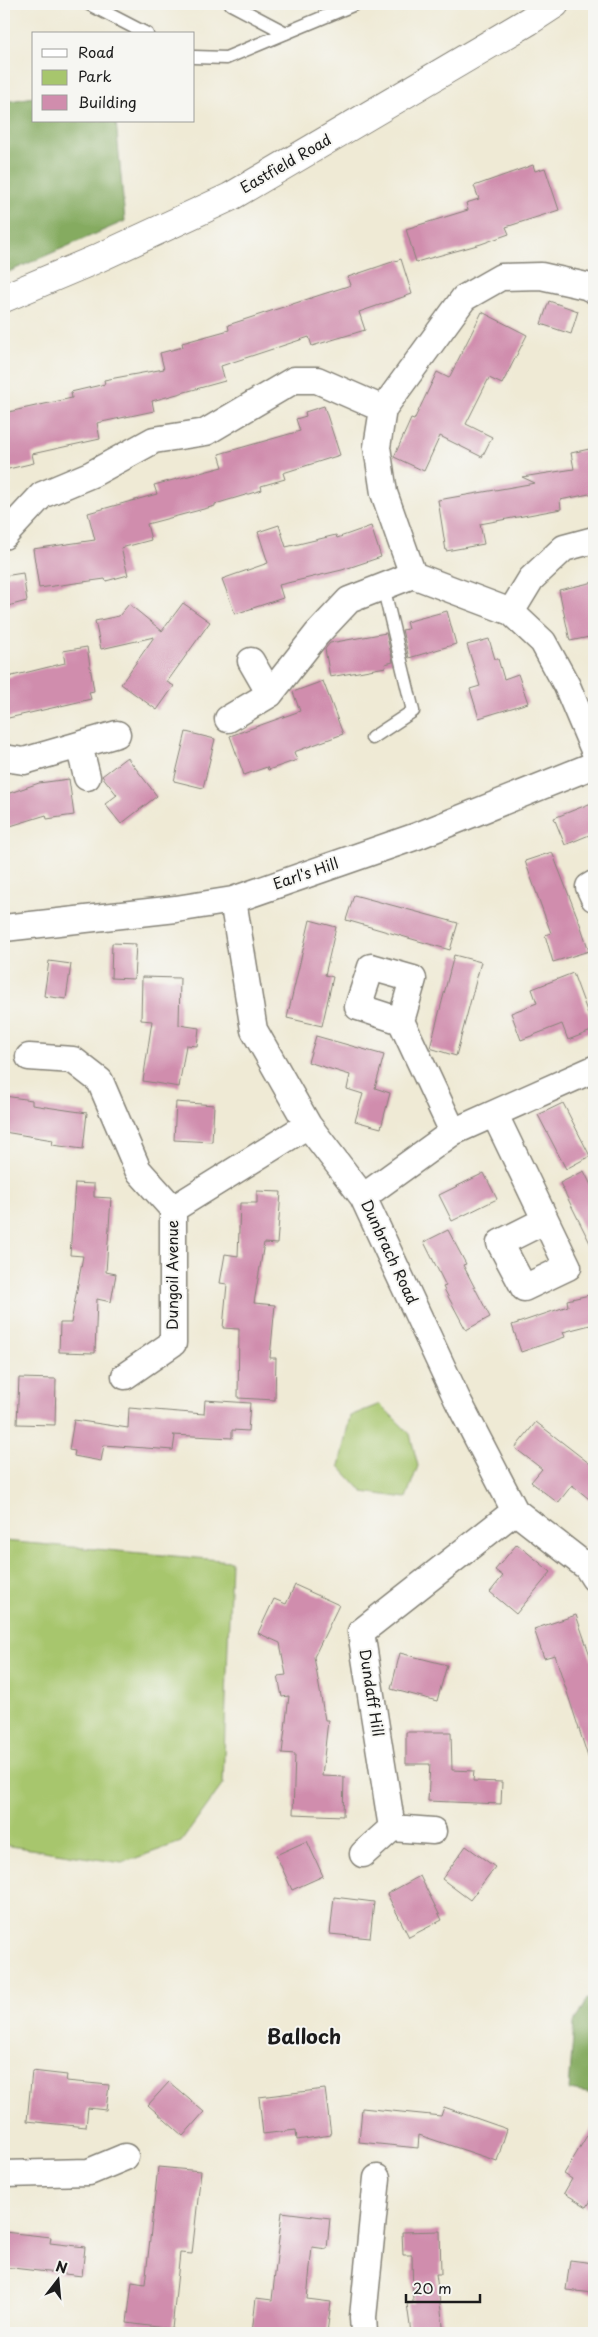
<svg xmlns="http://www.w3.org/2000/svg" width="598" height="2337" viewBox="0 0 598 2337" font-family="'Playpen Sans',sans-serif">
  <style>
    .green { fill: #a7c66d; stroke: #627144 }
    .forest { fill: #85ab60; stroke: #50643e }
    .building { fill: #d08dad }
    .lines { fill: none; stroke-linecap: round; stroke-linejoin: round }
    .lane-casing { stroke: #868378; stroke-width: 15 }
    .street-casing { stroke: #868378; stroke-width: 29 }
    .secondary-casing { stroke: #868378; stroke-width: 30 }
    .lane { stroke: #fff; stroke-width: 12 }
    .street { stroke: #fff; stroke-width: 26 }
    .secondary { stroke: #fff; stroke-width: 28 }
    .labels { text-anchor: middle; stroke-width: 4; stroke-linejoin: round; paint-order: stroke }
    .street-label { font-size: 15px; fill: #1c1c1c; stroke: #f6f6f2 }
    .district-label { font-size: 20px; font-weight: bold; fill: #1c1c1c; stroke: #f6f6f2 }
  </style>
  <rect width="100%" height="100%" fill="#f6f6f2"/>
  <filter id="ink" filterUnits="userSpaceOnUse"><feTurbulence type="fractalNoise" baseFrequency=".02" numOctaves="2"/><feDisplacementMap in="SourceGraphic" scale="10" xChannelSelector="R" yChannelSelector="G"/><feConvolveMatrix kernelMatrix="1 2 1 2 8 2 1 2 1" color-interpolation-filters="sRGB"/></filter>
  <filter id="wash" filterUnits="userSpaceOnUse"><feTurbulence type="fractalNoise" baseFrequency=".0096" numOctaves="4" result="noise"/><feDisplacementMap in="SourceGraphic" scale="20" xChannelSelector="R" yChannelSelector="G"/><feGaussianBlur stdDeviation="1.12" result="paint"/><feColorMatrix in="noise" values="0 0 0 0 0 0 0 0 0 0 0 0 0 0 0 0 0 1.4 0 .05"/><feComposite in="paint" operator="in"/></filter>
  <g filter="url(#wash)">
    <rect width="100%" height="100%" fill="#efead5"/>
    <path class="green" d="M 380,1404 L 410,1434 L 418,1466 L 406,1498 L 363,1492 L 339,1466 L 350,1416 Z
      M 4,1541 L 231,1561 L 223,1784 L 181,1842 L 122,1863 L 4,1845 Z"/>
    <path class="forest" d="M 34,97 L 34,121 L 116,121 L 125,221 L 4,274 L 4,102 Z
      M 587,1999 L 594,2001 L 594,2094 L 569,2090 L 574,2023 Z"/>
    <g id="blocks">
      <path class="building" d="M 533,165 L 535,171 L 545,168 L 559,210 L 506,227 L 509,234 L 481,244 L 416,262 L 406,229 L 468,210 L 466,203 L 479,199 L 474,186 Z
        M 401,259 L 412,294 L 359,312 L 365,330 L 312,346 L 309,337 L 221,366 L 225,381 L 152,401 L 154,411 L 97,423 L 100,439 L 32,454 L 34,463 L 4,470 L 4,413 L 72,398 L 71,392 L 105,384 L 104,380 L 164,369 L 160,353 L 183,347 L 182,343 L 229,330 L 228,325 L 351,285 L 348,277 Z
        M 549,301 L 578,311 L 571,334 L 541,324 Z
        M 482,312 L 527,335 L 502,384 L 489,378 L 466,424 L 492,437 L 482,457 L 440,436 L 424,471 L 394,457 L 411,419 L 414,420 L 437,372 L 449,378 Z
        M 324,406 L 340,455 L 283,473 L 285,479 L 261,486 L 262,490 L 215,504 L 215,506 L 147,524 L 151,540 L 121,548 L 128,575 L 106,581 L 105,579 L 39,588 L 33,549 L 95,540 L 88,513 L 157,494 L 154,485 L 223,467 L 219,454 L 300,431 L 296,419 L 306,416 L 305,412 Z
        M 594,448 L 594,493 L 560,500 L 561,509 L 480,524 L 484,544 L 446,551 L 438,500 L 535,483 L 522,477 L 574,469 L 571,453 Z
        M 279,525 L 286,547 L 336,535 L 337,538 L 371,526 L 381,557 L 342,570 L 279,585 L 283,598 L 235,614 L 222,579 L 268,563 L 258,532 Z
        M 23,573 L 27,601 L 4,607 L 4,576 Z
        M 594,582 L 594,636 L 570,641 L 559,590 Z
        M 183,603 L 210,622 L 167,682 L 174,686 L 157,710 L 121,684 L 154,637 L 101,649 L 95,621 L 119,616 L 129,604 L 162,631 Z
        M 447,611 L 456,644 L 409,658 L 402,630 L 408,629 L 406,622 Z
        M 386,633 L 393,662 L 385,664 L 386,667 L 330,677 L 325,649 L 330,643 Z
        M 489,639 L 495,659 L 498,659 L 504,679 L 518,674 L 528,703 L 479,718 L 470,689 L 480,686 L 467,645 Z
        M 87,647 L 94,691 L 89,692 L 91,699 L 4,719 L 4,678 L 65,663 L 63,651 Z
        M 323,681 L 343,734 L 294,752 L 297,760 L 268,770 L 267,767 L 244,775 L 230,736 L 300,711 L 293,692 Z
        M 186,732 L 215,739 L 203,788 L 174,781 Z
        M 127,757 L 157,796 L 121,824 L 105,804 L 117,795 L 102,776 Z
        M 69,779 L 74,815 L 47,819 L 46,815 L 4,828 L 4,795 L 39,783 Z
        M 594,802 L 594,833 L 565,845 L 554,818 Z
        M 552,852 L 580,924 L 589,951 L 553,962 L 545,935 L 551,933 L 525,861 Z
        M 354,895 L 458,923 L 450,950 L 346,920 Z
        M 310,920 L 336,927 L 325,975 L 333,977 L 322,1026 L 287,1018 Z
        M 112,943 L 136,944 L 134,979 L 111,978 Z
        M 454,955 L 481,962 L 456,1056 L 430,1048 Z
        M 49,961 L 71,964 L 66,999 L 44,996 Z
        M 573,973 L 594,1030 L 568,1040 L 562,1024 L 521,1040 L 511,1013 L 537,1003 L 532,989 Z
        M 142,977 L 180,978 L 179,1025 L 199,1028 L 197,1046 L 186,1045 L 179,1087 L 143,1081 L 152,1021 L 141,1020 Z
        M 316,1036 L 384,1055 L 375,1088 L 390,1093 L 381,1128 L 355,1121 L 363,1094 L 347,1089 L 350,1075 L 308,1062 Z
        M 4,1096 L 32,1100 L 32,1105 L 87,1113 L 83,1149 L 52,1145 L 53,1140 L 4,1132 Z
        M 176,1102 L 214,1105 L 212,1142 L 174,1140 Z
        M 563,1103 L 590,1156 L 566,1169 L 538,1115 Z
        M 584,1171 L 594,1191 L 594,1251 L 560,1183 Z
        M 484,1173 L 497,1199 L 452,1221 L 439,1195 Z
        M 75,1183 L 94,1184 L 94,1197 L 111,1198 L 106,1272 L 116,1274 L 111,1302 L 97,1299 L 95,1353 L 59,1352 L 60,1323 L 71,1323 L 83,1256 L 70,1255 Z
        M 257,1191 L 281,1192 L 277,1244 L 264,1243 L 254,1303 L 275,1305 L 270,1358 L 276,1358 L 275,1400 L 238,1398 L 239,1329 L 223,1328 L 227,1284 L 220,1283 L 225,1254 L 238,1256 L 240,1203 L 257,1203 Z
        M 448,1230 L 466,1264 L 463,1265 L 490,1317 L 466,1330 L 443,1287 L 446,1286 L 424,1242 Z
        M 594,1294 L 594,1324 L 563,1332 L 565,1337 L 521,1352 L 512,1325 L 568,1306 L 567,1300 Z
        M 19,1378 L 56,1379 L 55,1425 L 17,1424 Z
        M 205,1400 L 250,1403 L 248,1431 L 232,1430 L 232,1438 L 173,1435 L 175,1436 L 173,1450 L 104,1445 L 101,1461 L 74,1456 L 75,1451 L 69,1450 L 74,1420 L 128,1428 L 129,1408 L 204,1414 Z
        M 536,1422 L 594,1467 L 594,1503 L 572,1485 L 558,1503 L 531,1482 L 542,1469 L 515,1448 Z
        M 517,1544 L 551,1572 L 516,1614 L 490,1592 L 503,1576 L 495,1570 Z
        M 295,1585 L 339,1605 L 314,1657 L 325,1720 L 328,1720 L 322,1776 L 344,1777 L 343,1816 L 293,1814 L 295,1754 L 282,1753 L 289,1696 L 282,1697 L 278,1676 L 286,1675 L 280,1643 L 258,1633 L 274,1599 L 286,1604 Z
        M 576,1615 L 594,1667 L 594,1762 L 590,1763 L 555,1655 L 544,1658 L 534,1629 Z
        M 400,1653 L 447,1665 L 437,1701 L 391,1689 Z
        M 406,1732 L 451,1732 L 452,1770 L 474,1771 L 473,1781 L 502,1782 L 501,1804 L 428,1801 L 430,1764 L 406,1764 Z
        M 307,1841 L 323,1876 L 292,1890 L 276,1855 Z
        M 466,1846 L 495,1867 L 470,1900 L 442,1879 Z
        M 420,1876 L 442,1920 L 409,1937 L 387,1894 Z
        M 334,1897 L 374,1902 L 370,1938 L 330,1934 Z
        M 32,2071 L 67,2075 L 66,2081 L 109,2085 L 106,2110 L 88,2108 L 86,2127 L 27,2121 Z
        M 169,2082 L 204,2112 L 183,2136 L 148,2105 Z
        M 325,2089 L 331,2135 L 297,2140 L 296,2130 L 263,2134 L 259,2097 Z
        M 444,2107 L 507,2129 L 497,2161 L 419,2135 L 418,2148 L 359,2142 L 362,2108 L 441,2116 Z
        M 594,2124 L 594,2195 L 587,2207 L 564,2193 L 572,2179 L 564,2174 Z
        M 158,2167 L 201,2171 L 192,2254 L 180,2253 L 172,2329 L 127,2323 L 132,2282 L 145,2284 Z
        M 282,2212 L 330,2218 L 327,2249 L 312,2247 L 307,2299 L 331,2302 L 327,2333 L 252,2333 L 256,2298 L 272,2300 Z
        M 440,2231 L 441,2274 L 436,2274 L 444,2333 L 411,2333 L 407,2304 L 413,2303 L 412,2255 L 403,2255 L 402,2232 Z
        M 4,2232 L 51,2237 L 50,2243 L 85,2247 L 82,2276 L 4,2267 Z
        M 570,2260 L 594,2263 L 594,2293 L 566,2290 Z"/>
    </g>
  </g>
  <g filter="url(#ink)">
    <use href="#blocks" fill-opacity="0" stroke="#868378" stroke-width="1"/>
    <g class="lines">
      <g class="lane-casing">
        <path id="lane" d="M 89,4 L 147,34
          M 231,4 L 286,33
          M 194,57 L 226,58 L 355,4
          M 372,738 L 413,711 L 383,586"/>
      </g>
      <g class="street-casing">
        <path id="street" d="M 383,409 L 464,298 L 501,277 L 541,276 L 586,286 L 594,290
          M 4,536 L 42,495 L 92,474 L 154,440 L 206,432 L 294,380 L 317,380 L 383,409 L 377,447 L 384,493 L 413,575 L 511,612 L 543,642 L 567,686 L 594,750
          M 511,612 L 531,579 L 564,548 L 594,540
          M 251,661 L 270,694
          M 228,719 L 270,694 L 317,634 L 349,600 L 413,575
          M 79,745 L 87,777
          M 4,758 L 24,761 L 117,734
          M 594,884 L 589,887 L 594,898
          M 233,900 L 254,1030 L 308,1125 L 363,1197 L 457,1399 L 515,1511 L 587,1567 L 594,1578
          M 4,928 L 176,909 L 233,900 L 417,836 L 594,765
          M 401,1021 L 358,1007 L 371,967 L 413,979 L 401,1021 L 453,1132
          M 29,1057 L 73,1060 L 100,1081 L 138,1170 L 173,1209
          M 495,1115 L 568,1267 L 524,1288 L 500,1243 L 544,1221
          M 363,1197 L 453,1132 L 594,1069
          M 125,1376 L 173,1343 L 173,1209 L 308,1125
          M 392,1828 L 361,1632 L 515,1511
          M 363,1854 L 392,1828 L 433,1831
          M 4,2174 L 89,2172 L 125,2157
          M 364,2333 L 363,2317 L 377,2178"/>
      </g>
      <g class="secondary-casing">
        <path id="secondary" d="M 4,298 L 94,260 L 230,197 L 529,21 L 555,4"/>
      </g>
      <use href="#lane" class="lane"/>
      <use href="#street" class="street"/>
      <use href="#secondary" class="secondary"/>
    </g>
  </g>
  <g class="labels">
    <g class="street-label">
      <text transform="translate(286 164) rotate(-30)" y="5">Eastfield Road</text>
      <text transform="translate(306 874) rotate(-19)" y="5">Earl's Hill</text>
      <text transform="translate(389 1252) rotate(65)" y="5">Dunbrach Road</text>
      <text transform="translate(173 1275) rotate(-90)" y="5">Dungoil Avenue</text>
      <text transform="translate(371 1693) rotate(81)" y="5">Dundaff Hill</text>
    </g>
    <g class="district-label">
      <text x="304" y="2044">Balloch</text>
    </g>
  </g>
  <rect width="598" height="2337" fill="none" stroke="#f6f6f2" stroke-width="20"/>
  <rect x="32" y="32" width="162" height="90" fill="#f6f6f2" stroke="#9f9f9c"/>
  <rect x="42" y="49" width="25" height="8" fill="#ffffff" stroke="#9f9f9c"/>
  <text x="78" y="58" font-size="15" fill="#1c1c1c">Road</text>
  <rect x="42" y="70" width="25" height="15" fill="#a7c66d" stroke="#9f9f9c"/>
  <text x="78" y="82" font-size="15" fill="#1c1c1c">Park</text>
  <rect x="42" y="95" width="25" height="15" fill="#d08dad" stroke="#9f9f9c"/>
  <text x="78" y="108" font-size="15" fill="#1c1c1c">Building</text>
  <g transform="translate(58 2280) rotate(16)" stroke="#f6f6f2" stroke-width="4" paint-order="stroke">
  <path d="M0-4L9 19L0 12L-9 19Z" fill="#1c1c1c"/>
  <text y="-8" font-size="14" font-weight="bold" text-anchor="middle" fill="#1c1c1c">N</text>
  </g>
  <path d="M406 2294v8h74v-8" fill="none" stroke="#1c1c1c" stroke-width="2.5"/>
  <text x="413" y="2294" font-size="15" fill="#1c1c1c" stroke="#f6f6f2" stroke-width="4" paint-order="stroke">20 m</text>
</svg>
